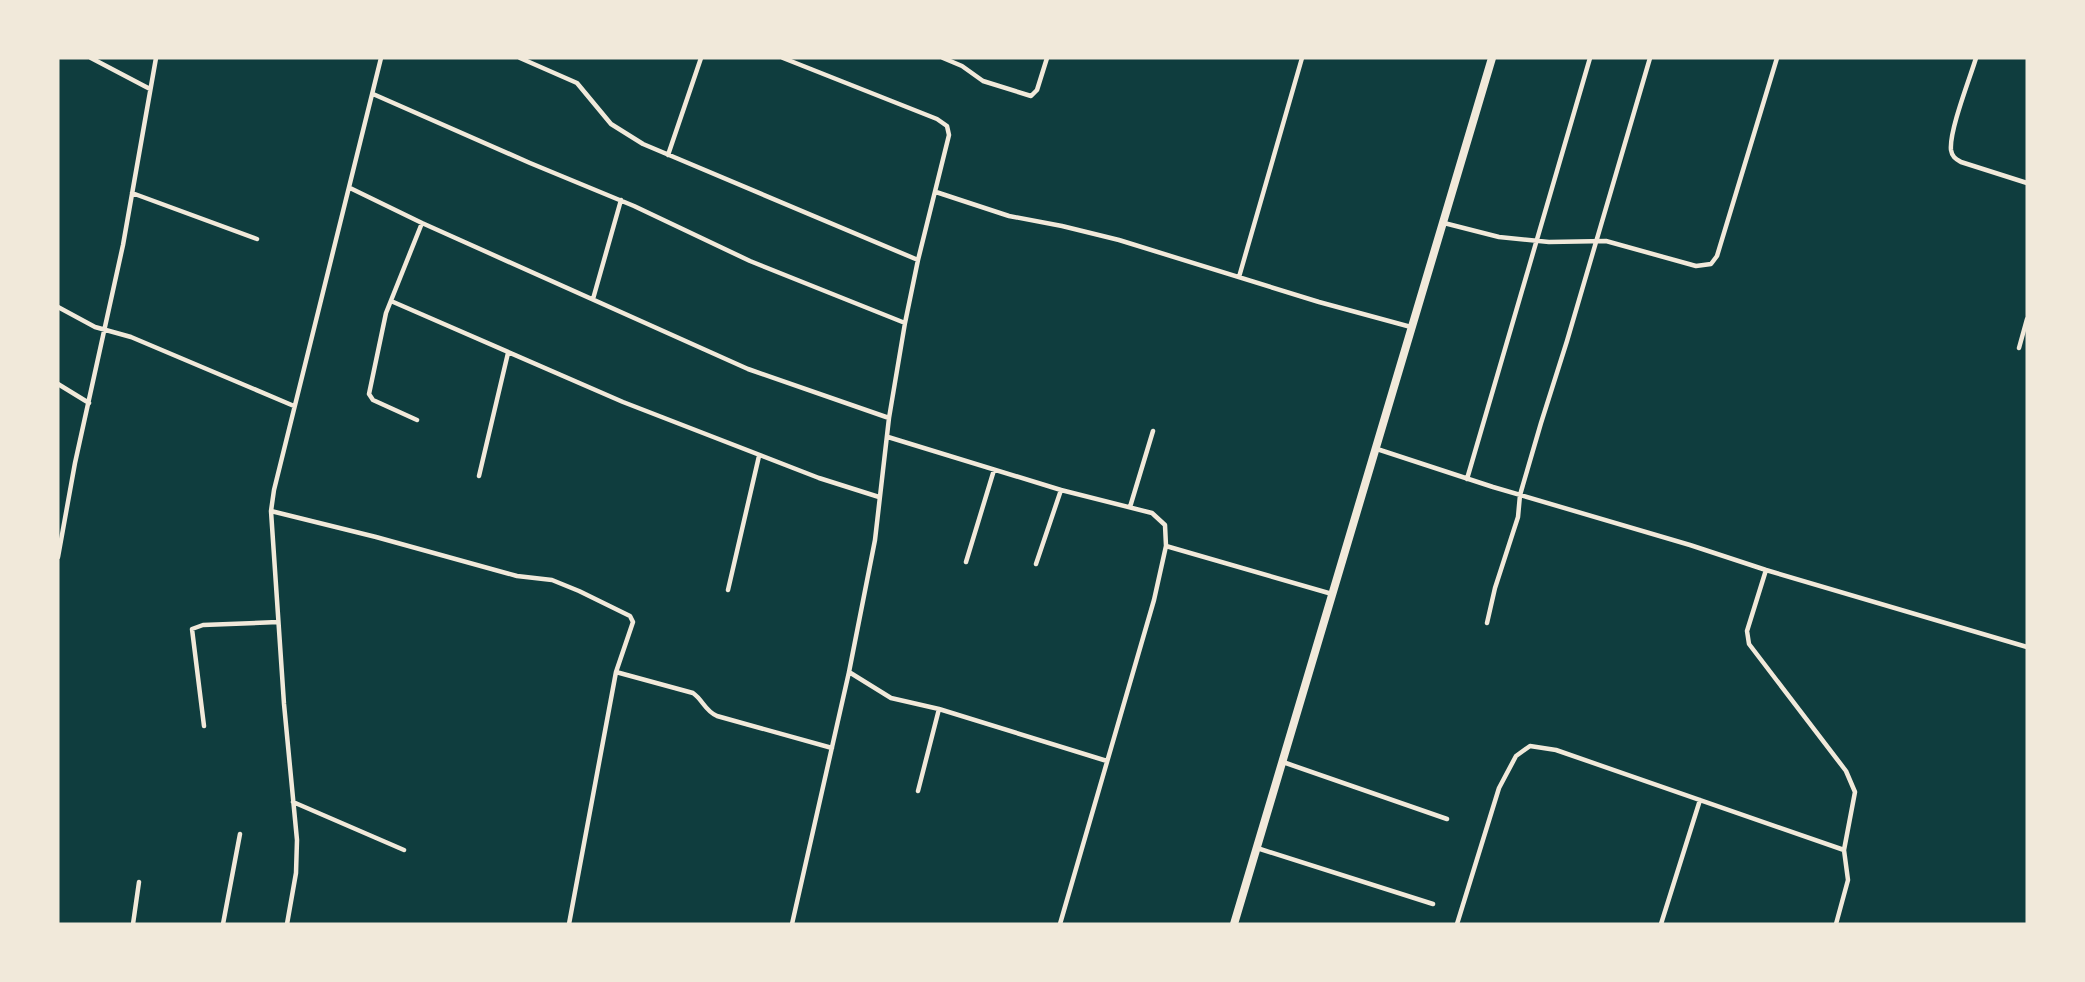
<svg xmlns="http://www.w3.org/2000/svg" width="2085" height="982" viewBox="0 0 2085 982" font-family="'Fira Sans Condensed',sans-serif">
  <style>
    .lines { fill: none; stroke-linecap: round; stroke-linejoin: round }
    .minor { stroke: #f1e9da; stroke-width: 4.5 }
    .trunk { stroke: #f1e9da; stroke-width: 8 }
  </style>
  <rect width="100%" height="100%" fill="#0f3d3e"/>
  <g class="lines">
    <path class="minor" d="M 91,58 L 150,89
      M 520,58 L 577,83 L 611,124 L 643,144 L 918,260
      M 783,58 L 937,119 L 947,126 L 949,135 L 918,260 L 905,323 L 889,418 L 875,540 L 849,672 L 792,924
      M 943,58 L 962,66 L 983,81 L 1031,96 L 1037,90 L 1047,58
      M 1976,58 C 1970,78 1949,131 1951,150 C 1952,157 1956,159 1961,162 L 2027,183
      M 373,94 L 530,163 L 634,206 L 750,261 L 905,323
      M 668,155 L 701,58
      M 350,188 L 422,223 L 748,369 L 889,418
      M 936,192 L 1009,216 L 1062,226 L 1119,240 L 1319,302 L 1411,327
      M 132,193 L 257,239
      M 1444,223 L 1499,237 L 1549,242 L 1606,241 L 1696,266 L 1711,264 L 1717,256 L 1777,58
      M 1239,277 L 1302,58
      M 593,299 L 621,200
      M 391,301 L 623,402 L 819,478 L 879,497
      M 58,307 L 95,327 L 131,337 L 294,406
      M 2019,348 L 2027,319
      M 58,384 L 89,403
      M 417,420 L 373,400 L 369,394 L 386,313 L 422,223
      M 888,437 L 1061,490 L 1152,513 L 1165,525 L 1166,546 L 1154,600 L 1060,924
      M 1377,449 L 1493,487 L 1690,545 L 1766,570 L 2027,647
      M 479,476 L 508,353
      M 1467,479 L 1590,58
      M 1130,507 L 1153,431
      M 271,511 L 376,537 L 517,576 L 552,580 L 579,591 L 630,616 L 633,622 L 616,672 L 569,924
      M 1166,546 L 1332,594
      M 58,557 L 75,463 L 123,245 L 156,58
      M 966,562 L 994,470
      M 1036,564 L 1061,490
      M 1766,570 L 1747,631 L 1749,644 L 1846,771 L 1855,792 L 1844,850 L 1848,880 L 1836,924
      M 728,590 L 759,456
      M 1487,623 L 1495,588 L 1518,517 L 1520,495 L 1541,423 L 1567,341 L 1650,58
      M 616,672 L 693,693 C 703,700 705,711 717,716 L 832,748
      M 849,672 L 891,698 L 939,709 L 1107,761
      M 204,726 L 192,629 L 203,625 L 278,622
      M 1283,762 L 1447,819
      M 918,791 L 939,709
      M 293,802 L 404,850
      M 1257,848 L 1433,904
      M 133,924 L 139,882
      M 223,924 L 240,834
      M 287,924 L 296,873 L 297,840 L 284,704 L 271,511 L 274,490 L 381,58
      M 1457,924 L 1499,788 L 1516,756 L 1530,746 L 1556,750 L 1844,850
      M 1661,924 L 1700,800"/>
    <path class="trunk" d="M 1234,924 L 1492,58"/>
  </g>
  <rect width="2085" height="982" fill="none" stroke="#f1e9da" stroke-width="119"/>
</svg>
